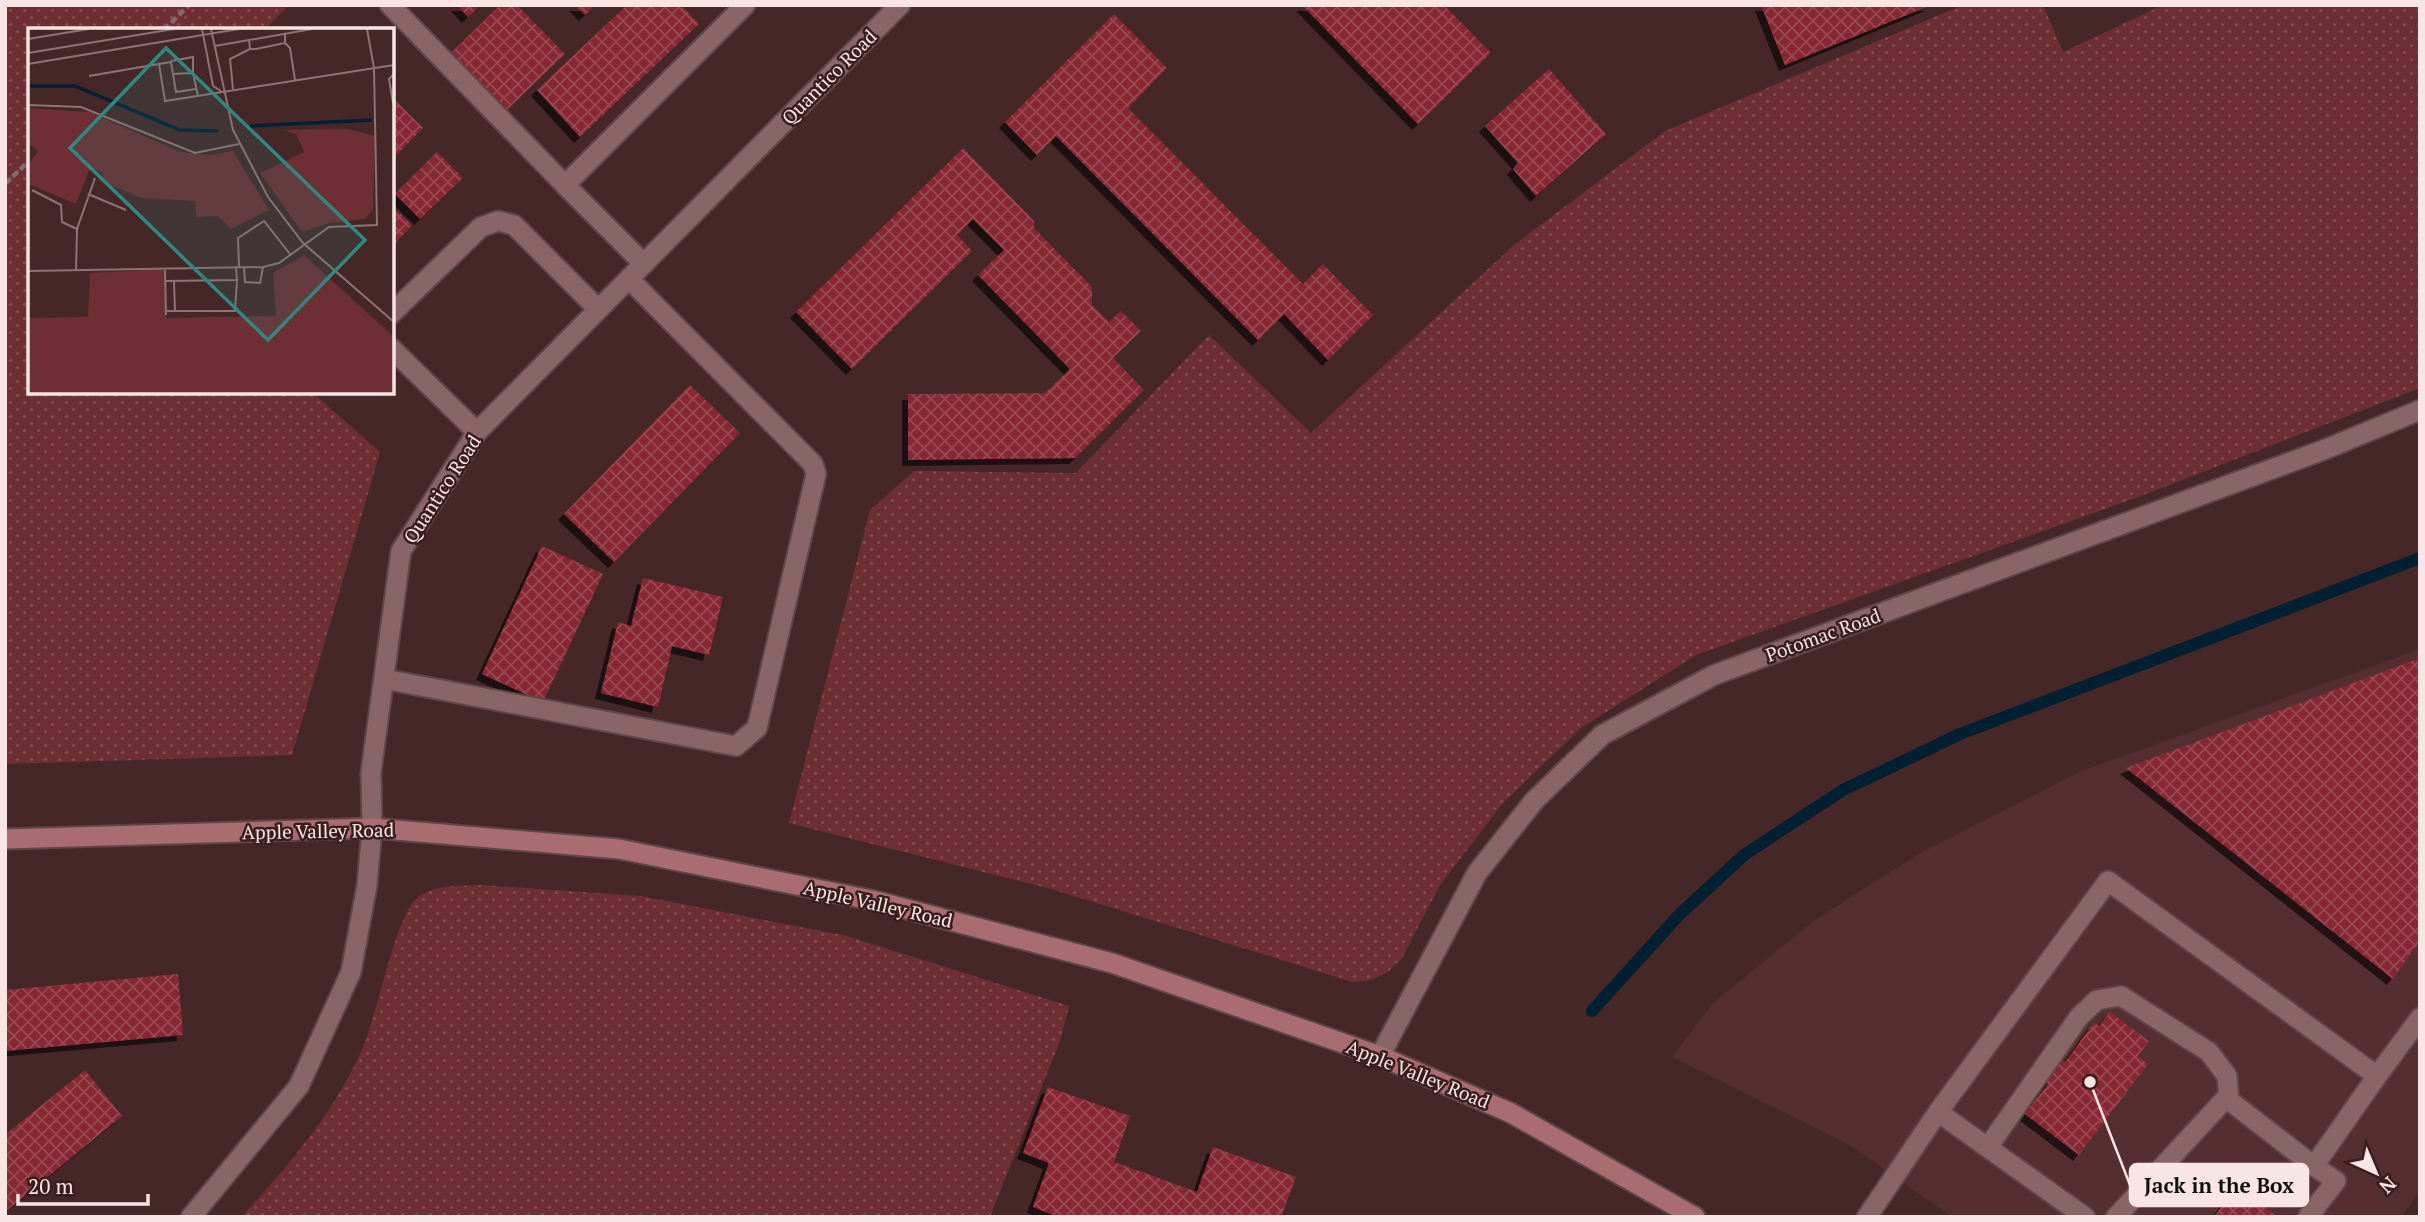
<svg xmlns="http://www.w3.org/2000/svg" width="2425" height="1222" viewBox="0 0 2425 1222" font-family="'PT Serif',serif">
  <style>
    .built { fill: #542e30 }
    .green { fill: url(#green-dots) }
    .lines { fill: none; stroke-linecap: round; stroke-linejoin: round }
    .stream { stroke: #001f31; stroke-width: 12 }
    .building { fill: url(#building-cross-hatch); filter: url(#shadow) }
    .service-casing { stroke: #604648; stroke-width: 23 }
    .minor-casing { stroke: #604648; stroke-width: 23 }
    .secondary-casing { stroke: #604648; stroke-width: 23 }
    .path { stroke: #866b6c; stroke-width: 4.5; stroke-dasharray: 7 3.5; stroke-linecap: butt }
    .service { stroke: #8a6567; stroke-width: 19 }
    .minor { stroke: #8a6567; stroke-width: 19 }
    .secondary { stroke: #a96d71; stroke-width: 19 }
    .labels { text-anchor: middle; stroke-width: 5; stroke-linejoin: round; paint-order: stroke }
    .street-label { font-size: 19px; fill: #fae5e5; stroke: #3a1d1e }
    .inset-river { fill: none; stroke: #001f31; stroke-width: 3.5 }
    .inset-road { fill: none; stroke: #8d7374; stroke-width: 2 }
    .view { fill: #328780; fill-opacity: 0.15; stroke: #328780; stroke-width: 3.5 }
    .inset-edge { fill: none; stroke: #fae5e5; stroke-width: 3.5 }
    .leader { fill: none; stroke: #fae5e5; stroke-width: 2.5 }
    .callout-dot { fill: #fae5e5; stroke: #3a1d1e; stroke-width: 2.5 }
    .callout { fill: #fae5e5; stroke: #fae5e5; stroke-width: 2.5 }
    .callout-label { font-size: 21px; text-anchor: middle; font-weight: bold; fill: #111 }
  </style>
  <defs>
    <pattern id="green-dots" width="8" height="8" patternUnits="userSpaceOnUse" patternTransform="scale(1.75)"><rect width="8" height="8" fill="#6d2f34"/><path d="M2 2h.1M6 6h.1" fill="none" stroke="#834d51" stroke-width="1.8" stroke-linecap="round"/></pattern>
    <pattern id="building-cross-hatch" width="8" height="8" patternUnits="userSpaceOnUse" patternTransform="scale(1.75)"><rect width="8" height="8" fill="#872835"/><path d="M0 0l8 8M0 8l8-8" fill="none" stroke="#994752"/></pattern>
    <filter id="shadow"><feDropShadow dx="-6" dy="6" stdDeviation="0" flood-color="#0009"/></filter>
  </defs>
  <rect width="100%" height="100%" fill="#452728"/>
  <path class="built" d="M 2420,649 L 2420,1191 L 2401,1217 L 1952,1217 L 1851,1146 L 1672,1057 L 1713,1003 L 1816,919 L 1922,852 L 2079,772 Z"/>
  <path class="green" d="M 5,5 L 289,5 L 264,30 L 30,30 L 30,392 L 312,392 L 380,452 L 292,755 L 5,764 Z
    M 1963,5 L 2043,5 L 2063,52 L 2163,5 L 2420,5 L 2420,388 L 2138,497 L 1696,655 L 1581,728 L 1503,803 L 1440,885 L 1402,958 L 1388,972 L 1371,980 L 1353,982 L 1051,889 L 789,823 L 870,510 L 914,471 L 1076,473 L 1209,335 L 1311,433 L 1514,245 L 1665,131 Z
    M 481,885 L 641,896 L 847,936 L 1069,1006 L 1060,1041 L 990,1217 L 241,1217 C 287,1168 332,1115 360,1054 C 377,1018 394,922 415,900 C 430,884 462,886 481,885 Z"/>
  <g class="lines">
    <path class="stream" d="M 1592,1011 L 1679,915 L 1744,855 L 1843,790 L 1960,734 L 2420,558"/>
  </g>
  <path class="building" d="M 457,5 L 480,5 L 468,17 Z
    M 500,5 L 517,5 L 565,54 L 505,112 L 449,55 Z
    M 575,5 L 595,5 L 585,15 Z
    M 627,5 L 681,5 L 699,24 L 580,137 L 537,90 Z
    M 1302,5 L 1444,5 L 1491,53 L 1418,124 Z
    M 1761,5 L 1931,5 L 1785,65 Z
    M 1114,14 L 1167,68 L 1128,108 L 1303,284 L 1323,264 L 1373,315 L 1328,360 L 1284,314 L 1258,340 L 1056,136 L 1037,155 L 1005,122 Z
    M 1549,69 L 1606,134 L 1536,196 L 1513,169 L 1518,163 L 1485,126 Z
    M 392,97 L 423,128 L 392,160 Z
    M 963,148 L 1034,221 L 1034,228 L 1092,287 L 1092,305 L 1109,322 L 1121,311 L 1141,331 L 1113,358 L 1144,390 L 1075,458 L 908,460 L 908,394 L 1045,393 L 1070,369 L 978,275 L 1004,250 L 973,219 L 957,235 L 972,251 L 852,369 L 796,312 Z
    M 437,152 L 463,178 L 420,219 L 395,194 Z
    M 392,206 L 412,225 L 392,247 Z
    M 690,385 L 740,433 L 614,562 L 564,514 Z
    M 542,546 L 603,574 L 543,702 L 482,674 Z
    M 643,578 L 723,597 L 709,655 L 672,646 L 658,707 L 601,693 L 618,622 L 631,626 Z
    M 2420,658 L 2420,941 L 2393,979 L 2126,768 Z
    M 178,974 L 183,1035 L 5,1051 L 5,990 Z
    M 2110,1012 L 2149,1041 L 2138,1056 L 2148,1064 L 2079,1155 L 2025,1114 L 2048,1084 L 2044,1080 L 2060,1058 L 2065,1062 L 2094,1023 L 2099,1026 Z
    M 85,1070 L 122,1116 L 5,1212 L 5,1135 Z
    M 1048,1087 L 1130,1116 L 1114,1162 L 1197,1192 L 1213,1147 L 1296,1177 L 1281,1217 L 1058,1217 L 1033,1207 L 1049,1163 L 1023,1153 Z
    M 2237,1186 L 2278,1217 L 2214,1217 Z"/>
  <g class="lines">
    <g class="service-casing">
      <path id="service" d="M 390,5 L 565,185
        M 644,264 L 565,185 L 745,5
        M 392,313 L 481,227 L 498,221 L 514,225 L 598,309
        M 392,349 L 477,432
        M 384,679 L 736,746 L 757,728 L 816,474 L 813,464 L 629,279
        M 1938,1112 L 2085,1217
        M 1988,1147 L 2079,1017 L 2097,1000 L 2121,996 L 2209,1052 L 2227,1076 L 2229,1100
        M 1867,1217 L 1938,1112 L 2108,881 L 2377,1076 L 2420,1018
        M 2116,1217 L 2226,1098 L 2314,1166 L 2377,1076
        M 2308,1217 L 2336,1181 L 2314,1166"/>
    </g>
    <g class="minor-casing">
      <path id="minor" d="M 1380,1056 L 1477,873 L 1534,801 L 1602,735 L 1714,675 L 2326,449 L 2420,410
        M 191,1217 L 299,1086 L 351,972 L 367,885 L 372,828 L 371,772 L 401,551 L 477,432 L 900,5"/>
    </g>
    <g class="secondary-casing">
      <path id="secondary" d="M 5,839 L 372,828 L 619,849 L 876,901 L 1112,963 L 1380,1056 L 1511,1113 L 1695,1217"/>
    </g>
    <path class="path" d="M 164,30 L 189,5
      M 5,184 L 30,160"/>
    <use href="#service" class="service"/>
    <use href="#minor" class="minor"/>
    <use href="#secondary" class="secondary"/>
  </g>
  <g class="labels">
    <g class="street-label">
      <text transform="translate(829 77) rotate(-45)" y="7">Quantico Road</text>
      <text transform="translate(442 489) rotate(-57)" y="7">Quantico Road</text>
      <text transform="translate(1823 635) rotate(-20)" y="7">Potomac Road</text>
      <text transform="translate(318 831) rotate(-1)" y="7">Apple Valley Road</text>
      <text transform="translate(878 904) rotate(13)" y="7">Apple Valley Road</text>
      <text transform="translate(1418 1074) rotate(22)" y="7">Apple Valley Road</text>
    </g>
  </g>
  <g transform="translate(28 28)">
    <rect width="366" height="366" fill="#452728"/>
    <path d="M 0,80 L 61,84 L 153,124 L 181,127 L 205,123 L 241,182 L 203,201 L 190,188 L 168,189 L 167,173 L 114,170 L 72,153 L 75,145 L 62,140 L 48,176 L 0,156 L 0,137 L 10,123 L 0,115 ZM 320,101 L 347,108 L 345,183 L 336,191 L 302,195 L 274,204 L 232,145 L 276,124 L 268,106 L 256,102 ZM 276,227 L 366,309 L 366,365 L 0,365 L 0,290 L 60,289 L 62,245 L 137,241 L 138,290 L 248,288 L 245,245 Z" fill="#6d2f34"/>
    <path class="inset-river" d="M 0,58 L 47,58 L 152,102 L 190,103M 222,98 L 344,92"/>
    <path class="inset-road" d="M 174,1 L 185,58 L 193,63M 183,1 L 205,102 L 240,169 L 275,215 L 366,294M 0,11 L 61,1M 221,11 L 222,21 L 228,21 L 257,15 L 257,5M 257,15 L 262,20 L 267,52M 187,18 L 284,1M 0,25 L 146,1M 143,33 L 165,29 L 165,45M 0,36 L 211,1M 131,36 L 143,34 L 145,46 L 165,45 L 170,68M 145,46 L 148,64 L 168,61M 61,48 L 131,36 L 137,73 L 366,37M 205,61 L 202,31 L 222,21M 365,75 L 361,51 L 366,46M 0,77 L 53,79 L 167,125 L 211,116M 4,162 L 33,177 L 34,194 L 49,201M 60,166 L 98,182M 211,239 L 210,210 L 236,193 L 262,226M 216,239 L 217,254 L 232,255 L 235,239M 137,241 L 138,287M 48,242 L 49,201 L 67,150M 0,243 L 235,239 L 251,235 L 301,199 L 349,197 L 346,40 L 339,1M 137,253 L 209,252 L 208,239M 138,283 L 147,283 L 146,253M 147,283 L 207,283 L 209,252"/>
    <path class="view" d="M 138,20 L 337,212 L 240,312 L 42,120 Z"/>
    <rect width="366" height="366" class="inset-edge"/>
  </g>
  <path class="leader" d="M2090 1082L2130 1185"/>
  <circle class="callout-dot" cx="2090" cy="1082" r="7"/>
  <rect class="callout" x="2130" y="1164" width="178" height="42" rx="7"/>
  <g class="callout-label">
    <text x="2219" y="1193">Jack in the Box</text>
  </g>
  <rect width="2425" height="1222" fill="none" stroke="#fae5e5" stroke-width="14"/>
  <g transform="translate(2376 1173) rotate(136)" stroke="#3a1d1e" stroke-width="5" paint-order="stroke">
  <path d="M0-5L12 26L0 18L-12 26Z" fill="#fae5e5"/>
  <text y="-10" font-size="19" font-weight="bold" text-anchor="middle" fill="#fae5e5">N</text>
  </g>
  <path d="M18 1194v10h130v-10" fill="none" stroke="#fae5e5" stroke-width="3.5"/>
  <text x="28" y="1194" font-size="21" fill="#fae5e5" stroke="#3a1d1e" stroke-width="5" paint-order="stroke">20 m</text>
</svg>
